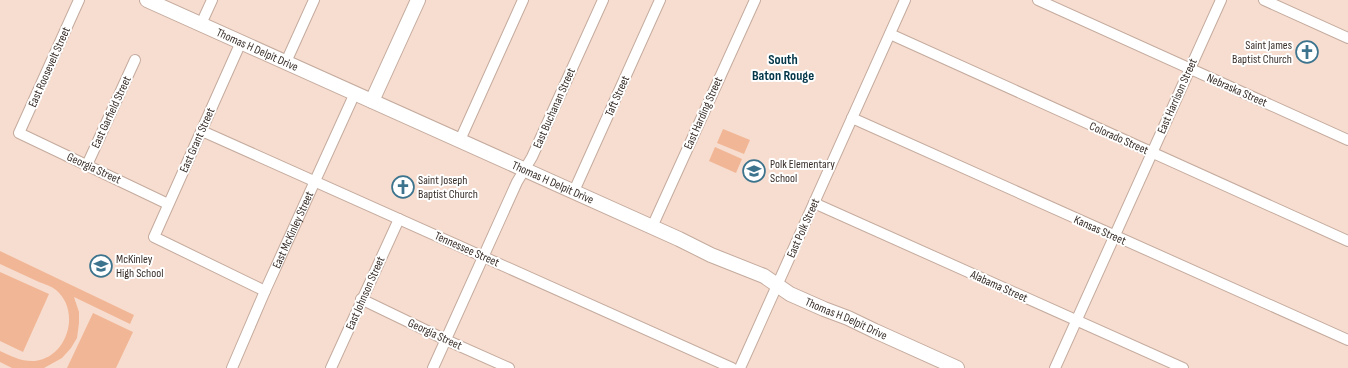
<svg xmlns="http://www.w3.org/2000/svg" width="1348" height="368" viewBox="0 0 1348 368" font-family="'Sofia Sans Condensed',sans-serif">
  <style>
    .green { fill: #f1b696 }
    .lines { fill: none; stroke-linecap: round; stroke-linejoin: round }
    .street-casing { stroke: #c4ab9e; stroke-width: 12 }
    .secondary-casing { stroke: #c4ab9e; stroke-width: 16 }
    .street { stroke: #fff; stroke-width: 10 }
    .secondary { stroke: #fff; stroke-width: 14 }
    .labels { text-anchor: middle; stroke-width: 4; stroke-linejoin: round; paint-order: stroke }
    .poi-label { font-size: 12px; fill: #382e29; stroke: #fff; text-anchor: start }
    .street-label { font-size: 12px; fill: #382e29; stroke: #fff }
    .quarter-label { font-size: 14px; font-weight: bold; fill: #033649; stroke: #fff }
  </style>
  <rect width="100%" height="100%" fill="#f7ddcf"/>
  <path class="green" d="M 723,129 L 750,140 L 744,154 L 717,143 Z
    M 715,147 L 742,159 L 736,173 L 709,161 Z
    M 0,251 L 134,315 L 130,324 L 74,297 L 79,312 L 79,323 L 77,338 L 71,348 L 62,358 L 44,368 L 12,368 L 0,362 L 0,351 C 11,356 22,362 35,361 C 68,357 81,311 56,290 C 51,286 44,284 39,282 C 26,276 13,270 0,264 Z
    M 0,272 L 49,294 L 23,352 L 0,341 Z
    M 93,313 L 133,332 L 116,368 L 67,368 Z"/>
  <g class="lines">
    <g class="street-casing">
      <g id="street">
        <path d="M 79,0 L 19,133 L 168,204"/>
        <path d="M 1038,0 L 1348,140"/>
        <path d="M 1264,0 L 1348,38"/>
        <path d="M 201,24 L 212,0"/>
        <path d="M 890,34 L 1348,241"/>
        <path d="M 241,42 L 154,237 L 265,291"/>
        <path d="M 286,62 L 314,0"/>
        <path d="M 852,118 L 1348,340"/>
        <path d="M 202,131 L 732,368"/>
        <path d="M 460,140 L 523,0"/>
        <path d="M 87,165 L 135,60"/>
        <path d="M 574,191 L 660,0"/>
        <path d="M 814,203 L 1183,368"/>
        <path d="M 652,227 L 755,0"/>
        <path d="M 361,299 L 446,340 L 509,368"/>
        <path id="s1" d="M 232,368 L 265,291 L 355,93"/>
        <path d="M 331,368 L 399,219"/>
        <path d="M 433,368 L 517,182 L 532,157 L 603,0"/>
        <path d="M 740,368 L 905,0"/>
        <path d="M 1055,368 L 1221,0"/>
      </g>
    </g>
    <g class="secondary-casing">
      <g id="secondary">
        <path id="s2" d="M 147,0 L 679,239 L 711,255 L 764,276 L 790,294 L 824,309 L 848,318 L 875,331 L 957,368"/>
        <path d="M 372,101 L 418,0"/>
      </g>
    </g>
    <use href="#street" class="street"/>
    <use href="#secondary" class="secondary"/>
  </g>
  <defs>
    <g id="church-ring" transform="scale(1.15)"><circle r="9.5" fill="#fff" stroke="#3c748e" stroke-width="1.5"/><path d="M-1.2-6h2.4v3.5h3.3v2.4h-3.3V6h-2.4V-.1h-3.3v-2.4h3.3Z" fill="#3c748e"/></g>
    <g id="school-ring" transform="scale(1.15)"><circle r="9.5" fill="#fff" stroke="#3c748e" stroke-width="1.5"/><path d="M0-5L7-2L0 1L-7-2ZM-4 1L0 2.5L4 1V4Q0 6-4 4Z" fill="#3c748e"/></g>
  </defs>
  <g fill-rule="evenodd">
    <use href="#church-ring" x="1307" y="52"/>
    <use href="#school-ring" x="754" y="171"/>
    <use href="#church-ring" x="403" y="187"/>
    <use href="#school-ring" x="101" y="266"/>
  </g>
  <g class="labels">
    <g class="poi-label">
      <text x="1292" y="49" text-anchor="end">Saint James<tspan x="1292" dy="14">Baptist Church</tspan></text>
      <text x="770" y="168">Polk Elementary<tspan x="770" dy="14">School</tspan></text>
      <text x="418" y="184">Saint Joseph<tspan x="418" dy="14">Baptist Church</tspan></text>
      <text x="116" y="263">McKinley<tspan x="116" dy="14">High School</tspan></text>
    </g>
    <g class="street-label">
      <text dy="4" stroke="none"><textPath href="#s2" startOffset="121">Thomas H Delpit Drive</textPath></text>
      <text transform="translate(49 67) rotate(-66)" y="4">East Roosevelt Street</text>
      <text transform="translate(1237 90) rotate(24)" y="4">Nebraska Street</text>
      <text transform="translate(617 96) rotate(-66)" y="4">Taft Street</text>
      <text transform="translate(1177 96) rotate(-66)" y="4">East Harrison Street</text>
      <text transform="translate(554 108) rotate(-66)" y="4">East Buchanan Street</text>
      <text transform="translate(111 112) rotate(-65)" y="4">East Garfield Street</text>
      <text transform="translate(703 113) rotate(-66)" y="4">East Harding Street</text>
      <text transform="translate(1119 138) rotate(24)" y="4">Colorado Street</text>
      <text transform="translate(197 140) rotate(-66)" y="4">East Grant Street</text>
      <text transform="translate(94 168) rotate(25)" y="4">Georgia Street</text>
      <text dy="4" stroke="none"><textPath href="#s2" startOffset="445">Thomas H Delpit Drive</textPath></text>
      <text transform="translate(803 228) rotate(-66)" y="4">East Polk Street</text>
      <text dy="4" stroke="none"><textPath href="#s1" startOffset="151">East McKinley Street</textPath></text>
      <text transform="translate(1100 230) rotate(24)" y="4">Kansas Street</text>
      <text transform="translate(467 249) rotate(24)" y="4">Tennessee Street</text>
      <text transform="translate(999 286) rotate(24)" y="4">Alabama Street</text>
      <text transform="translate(365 293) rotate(-66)" y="4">East Johnson Street</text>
      <text dy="4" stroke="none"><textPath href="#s2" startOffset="769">Thomas H Delpit Drive</textPath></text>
      <text transform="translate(435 334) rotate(25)" y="4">Georgia Street</text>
    </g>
    <g class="quarter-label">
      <text x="783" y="64">South<tspan x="783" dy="16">Baton Rouge</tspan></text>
    </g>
  </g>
</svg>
